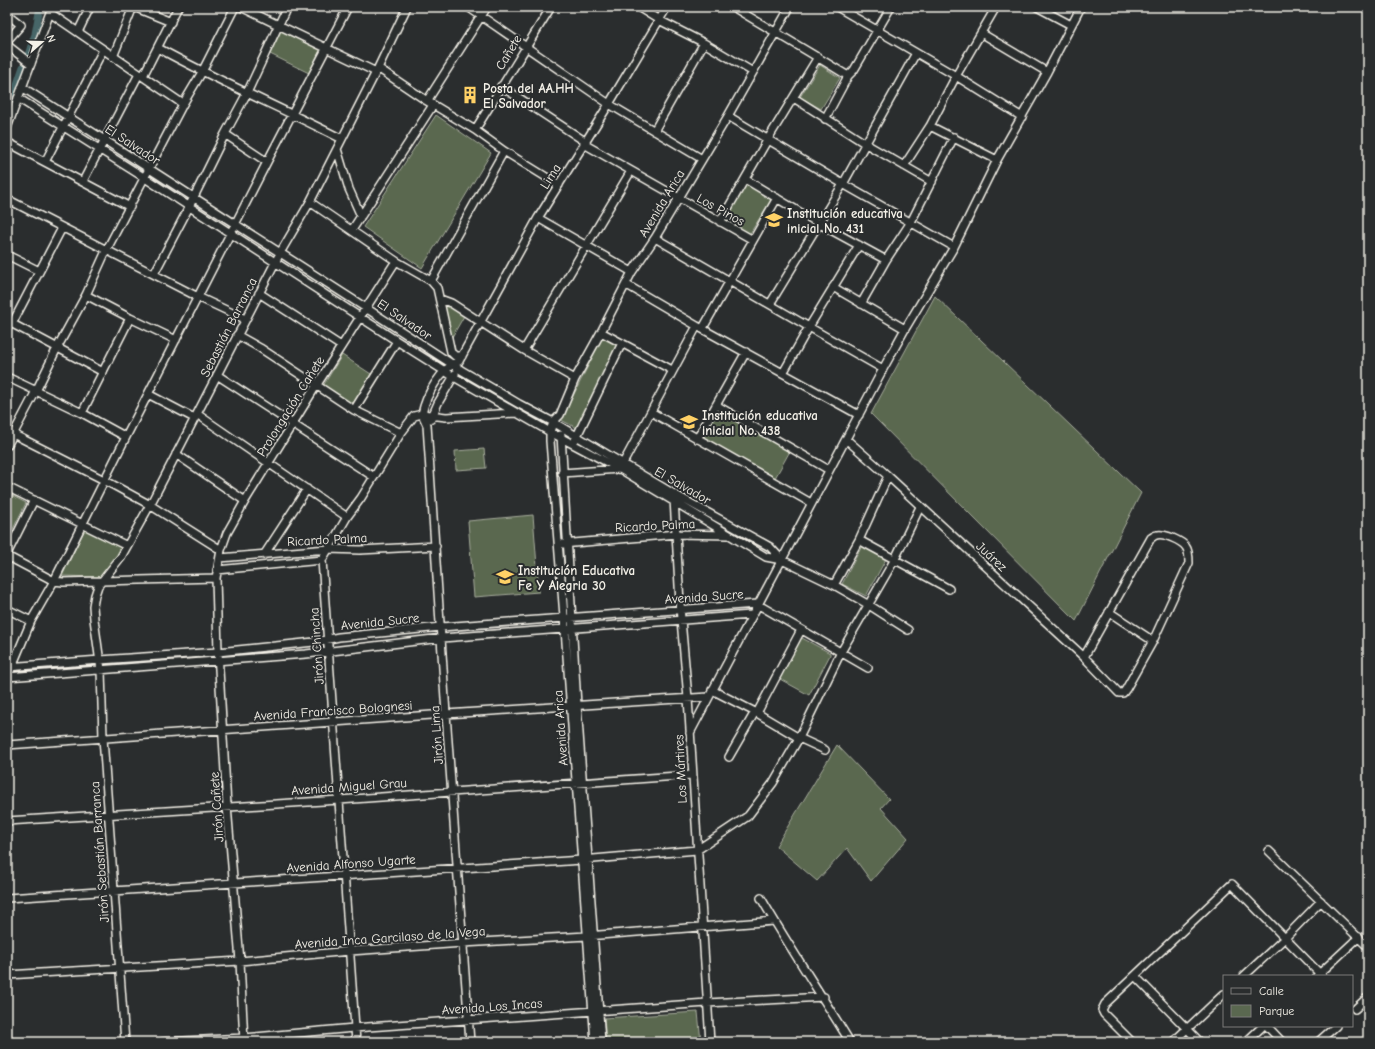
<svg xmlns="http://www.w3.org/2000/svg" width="1375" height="1049" viewBox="0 0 1375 1049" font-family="'Comic Neue',sans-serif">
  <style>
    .green { fill: #5a6850; stroke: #a7ac9c }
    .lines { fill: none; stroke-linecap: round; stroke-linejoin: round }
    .canal { stroke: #476668; stroke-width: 7 }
    .minor-casing { stroke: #f4f1e8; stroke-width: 10 }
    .minor { stroke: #2a2d2e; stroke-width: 7 }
    .labels { text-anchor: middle; stroke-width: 4; stroke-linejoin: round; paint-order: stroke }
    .street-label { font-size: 13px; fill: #f4f1e8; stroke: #2a2d2e }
    .poi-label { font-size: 13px; font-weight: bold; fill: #f4f1e8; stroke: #2a2d2e; text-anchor: start }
  </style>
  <rect width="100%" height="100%" fill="#2a2d2e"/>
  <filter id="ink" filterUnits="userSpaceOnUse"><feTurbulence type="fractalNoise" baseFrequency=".025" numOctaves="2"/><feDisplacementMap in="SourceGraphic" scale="8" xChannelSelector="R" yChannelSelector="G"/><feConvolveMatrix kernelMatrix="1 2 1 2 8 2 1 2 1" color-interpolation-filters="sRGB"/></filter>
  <g filter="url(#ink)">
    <path class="green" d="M 281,31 L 320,50 L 309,73 L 270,54 Z
      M 820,65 L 840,78 L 821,109 L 800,97 Z
      M 436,115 L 491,153 L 422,268 L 363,227 Z
      M 746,184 L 770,197 L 771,200 L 749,235 L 724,221 Z
      M 935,296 L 1141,493 L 1076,621 L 871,414 Z
      M 447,306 L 450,306 L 464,316 L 452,337 L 449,337 L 445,307 Z
      M 603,336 L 618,344 L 577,428 L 561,420 Z
      M 342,355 L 371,374 L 353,405 L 323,386 Z
      M 717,410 L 790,451 L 775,478 L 702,437 Z
      M 484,449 L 486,468 L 456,470 L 455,451 Z
      M 7,493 L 26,503 L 7,541 Z
      M 533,515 L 539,592 L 474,597 L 468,521 Z
      M 85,529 L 122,547 L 109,568 L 100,577 L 62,576 Z
      M 863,544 L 887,557 L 866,596 L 842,584 Z
      M 800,638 L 802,638 L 830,653 L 830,655 L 809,695 L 778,678 Z
      M 837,745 L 889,799 L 881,808 L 908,838 L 871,881 L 847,848 L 817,881 L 776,846 Z
      M 698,1012 L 701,1042 L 606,1042 L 604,1018 Z"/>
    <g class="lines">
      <path class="canal" d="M 27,58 L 35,34 L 40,7
        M 7,106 L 14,93 L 23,67"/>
      <g class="minor-casing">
        <path id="minor" d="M 134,7 L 171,22
          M 241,7 L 376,72
          M 468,7 L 609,104 L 702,159
          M 638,7 L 659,20 L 704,43 L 753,72
          M 733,7 C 771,30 810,52 848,76
          M 837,7 L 956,76 L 1022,117
          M 1037,7 L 1071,25
          M 50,13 L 183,104
          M 7,14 L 21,25 L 7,41
          M 78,32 L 90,7
          M 981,33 L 1047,72
          M 7,45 L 31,64
          M 158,48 C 218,81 281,108 342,139
          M 113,57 L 133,7
          M 378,68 L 427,101 L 475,130 L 504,151 L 559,185
          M 143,76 L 178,7
          M 501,86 L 586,142
          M 22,87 L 366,308 L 461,370 L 519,404 L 553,422 L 674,494 L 770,547 L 782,560
          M 18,98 L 145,178 L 397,341 L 454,377 L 550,432 L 620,469 L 766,557 L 782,560 L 834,585 L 869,605 L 908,630
          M 794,98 L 866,144 L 932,182
          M 427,101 L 487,7
          M 728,116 L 843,184 L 954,247
          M 825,119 L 848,76 L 854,70 L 891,7
          M 930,126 L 997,160
          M 7,128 L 52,7
          M 475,130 L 551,7
          M 654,131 L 704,43
          M 225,134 L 267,162
          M 7,142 L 130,207
          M 584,144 L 753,240
          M 337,149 L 349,189 L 361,216
          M 45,162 L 103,50
          M 904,166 L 930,126 L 956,76 L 996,7
          M 745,179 L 818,223 L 886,260
          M 83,181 L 139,74
          M 7,199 L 198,297 L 245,319
          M 310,202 L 396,261 L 431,281 L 437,288 L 451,352 L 455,356 L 462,356
          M 538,218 L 632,272
          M 720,222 L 768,139 L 818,57
          M 352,230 L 433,105
          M 655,238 L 809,327 L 883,369
          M 7,255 L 39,271
          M 154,274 L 189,207 L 225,134 L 247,93 L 287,7
          M 431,281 L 504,151
          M 627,285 L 697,326 L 859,415
          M 833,287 L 905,329
          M 259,293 L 341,346
          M 86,295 L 130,318 L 176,340
          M 440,299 L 451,303 L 524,350 L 575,379
          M 770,304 L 843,184 L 916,53
          M 861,304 L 886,260 L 911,222 L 954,137
          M 7,321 L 103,372
          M 12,324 L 62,228
          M 703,328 L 777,198
          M 601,332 L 672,370
          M 237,335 L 260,348 L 354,410 L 401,433
          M 524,350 L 631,171
          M 459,361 C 440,369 426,395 422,414 L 427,425 L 446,714 L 470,1042
          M 459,361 L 538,218 L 609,104 L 667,7
          M 783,373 L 809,327 L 859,245
          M 217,375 L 374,477
          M 7,377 L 82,413 L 126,437
          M 148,394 L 194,418
          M 716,405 L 829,470
          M 354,410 L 397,341
          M 651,412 L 811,503
          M 82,413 L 130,318
          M 197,414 L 347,517
          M 431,419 L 438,403 L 455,374
          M 7,431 L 104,480 L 150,505 L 221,550
          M 561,435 L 577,705 L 601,1042
          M 697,439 L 746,352
          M 846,439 L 888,476 L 1084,657 L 1119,693 L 1123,693 L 1126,689 L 1153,641 L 1189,563 C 1189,558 1189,551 1186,547 C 1182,541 1164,533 1157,535 C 1155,535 1153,537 1151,538 L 1084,657
          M 575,440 L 622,343
          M 7,446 L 36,391 L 57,348 L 86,295 L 106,251 L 183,104 L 202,72 L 235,7
          M 176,454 L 245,501
          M 562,473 L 620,469 L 697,326
          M 7,487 L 127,546
          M 674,499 L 681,620 L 688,698 L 710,1042
          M 859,540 L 949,589
          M 562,544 L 677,534 L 729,535
          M 7,554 L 34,500
          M 264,555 L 307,489
          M 7,556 L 54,581 L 63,582 L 216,578
          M 220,558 L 328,549 L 360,550 L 436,546
          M 322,560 L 356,1042
          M 322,560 L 347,517 L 361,498 L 401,433 L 414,416 L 422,414 L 446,417 L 516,413
          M 217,570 L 322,560
          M 834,585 L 859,540 L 888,476
          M 7,609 L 31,621
          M 1109,612 L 1153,641
          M 7,667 L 100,660 L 218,652 L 314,642 L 339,637 L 441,627 L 757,604 L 868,668
          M 8,676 L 31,621 L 54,581 L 126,437 L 267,162 L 348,7
          M 7,677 L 306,654 L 442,638 L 751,615
          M 712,690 L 757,713 L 799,738 L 825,750
          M 757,713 L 801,630
          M 690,733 L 883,369 L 905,329 L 954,247 L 997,160 L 1047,72 L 1081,7
          M 7,745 L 446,714 L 708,697
          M 729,757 L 755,712
          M 7,821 L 339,800 L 692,775
          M 1269,851 L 1368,947
          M 7,898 L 582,860 L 697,850 L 748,816 L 773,783 L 799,738 L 841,652 L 895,559 L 920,507
          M 761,898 C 789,947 821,994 850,1042
          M 7,975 L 240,961 L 350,951 L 463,943 L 587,936 L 774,921
          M 1135,976 L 1200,1042
          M 1244,976 L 1285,938 L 1321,901
          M 1317,976 L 1359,937
          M 1355,1009 L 1368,997
          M 1267,1026 L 1282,1042
          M 125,1042 L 103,738 L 101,670 L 94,619 L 93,606 L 95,595 L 98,586 L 121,557 L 150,505 L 280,253 L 310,202 L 378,68 L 407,7
          M 163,1042 L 244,1038 L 354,1028 L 707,1003 L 824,997
          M 244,1042 L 240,961 L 227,806 L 218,652 L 216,578 L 221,550 L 227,533 L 245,501 L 316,386 L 396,261
          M 595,1042 L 565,629 L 550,441 L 550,432 L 553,422 L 560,415 L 575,379 L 601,332 L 632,272 L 655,238 L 728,116 L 790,7
          M 1132,1042 L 1104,1014 L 1102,1010 L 1105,1004 L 1232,884 L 1322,976
          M 1173,1042 L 1224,994
          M 1246,1042 L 1263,1026
          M 1318,1042 L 1336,1026"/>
      </g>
      <use href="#minor" class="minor"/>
    </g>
  </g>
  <defs>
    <g id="building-bare" transform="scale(1.38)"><path d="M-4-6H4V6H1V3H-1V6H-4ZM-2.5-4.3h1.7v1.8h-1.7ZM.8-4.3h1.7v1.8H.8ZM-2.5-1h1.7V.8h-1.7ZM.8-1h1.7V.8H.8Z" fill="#ffd166" stroke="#2a2d2e" stroke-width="2.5" paint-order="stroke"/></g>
    <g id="school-bare" transform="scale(1.38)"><path d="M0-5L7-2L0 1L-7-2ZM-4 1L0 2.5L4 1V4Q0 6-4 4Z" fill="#ffd166" stroke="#2a2d2e" stroke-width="2.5" paint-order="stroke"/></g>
  </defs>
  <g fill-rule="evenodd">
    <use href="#building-bare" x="470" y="95"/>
    <use href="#school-bare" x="774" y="220"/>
    <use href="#school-bare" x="689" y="422"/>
    <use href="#school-bare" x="505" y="577"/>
  </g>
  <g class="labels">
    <g class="street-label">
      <text transform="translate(508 52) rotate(-59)" y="5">Cañete</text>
      <text transform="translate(133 144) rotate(33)" y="5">El Salvador</text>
      <text transform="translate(550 176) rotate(-58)" y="5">Lima</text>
      <text transform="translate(661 203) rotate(-59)" y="5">Avenida Arica</text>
      <text transform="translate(721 209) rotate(29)" y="5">Los Pinos</text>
      <text transform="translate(405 319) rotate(34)" y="5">El Salvador</text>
      <text transform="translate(228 327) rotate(-63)" y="5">Sebastián Barranca</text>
      <text transform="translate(290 406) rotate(-58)" y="5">Prolongación Cañete</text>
      <text transform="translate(683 485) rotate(30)" y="5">El Salvador</text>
      <text transform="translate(655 525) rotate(-3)" y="5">Ricardo Palma</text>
      <text transform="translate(327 539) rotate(-3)" y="5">Ricardo Palma</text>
      <text transform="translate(992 556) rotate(43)" y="5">Juárez</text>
      <text transform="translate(704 596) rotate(-4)" y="5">Avenida Sucre</text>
      <text transform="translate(380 621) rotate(-6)" y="5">Avenida Sucre</text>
      <text transform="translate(316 646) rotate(-94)" y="5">Jirón Chincha</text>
      <text transform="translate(333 710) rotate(-4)" y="5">Avenida Francisco Bolognesi</text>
      <text transform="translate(560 728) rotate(-94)" y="5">Avenida Arica</text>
      <text transform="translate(436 735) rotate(-94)" y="5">Jirón Lima</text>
      <text transform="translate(680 769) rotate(-93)" y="5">Los Mártires</text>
      <text transform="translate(349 786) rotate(-4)" y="5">Avenida Miguel Grau</text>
      <text transform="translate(216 807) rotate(-94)" y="5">Jirón Cañete</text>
      <text transform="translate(99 852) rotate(-94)" y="5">Jirón Sebastián Barranca</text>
      <text transform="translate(351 863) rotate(-4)" y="5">Avenida Alfonso Ugarte</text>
      <text transform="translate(390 937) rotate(-4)" y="5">Avenida Inca Garcilaso de la Vega</text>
      <text transform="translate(492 1006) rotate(-4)" y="5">Avenida Los Incas</text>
    </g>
    <g class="poi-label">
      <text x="483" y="93">Posta del AA.HH<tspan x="483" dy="15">El Salvador</tspan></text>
      <text x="787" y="218">Institución educativa<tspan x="787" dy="15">inicial No. 431</tspan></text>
      <text x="702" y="420">Institución educativa<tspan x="702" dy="15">inicial No. 438</tspan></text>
      <text x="518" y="575">Institución Educativa<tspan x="518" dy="15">Fe Y Alegria 30</tspan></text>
    </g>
  </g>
  <rect width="1375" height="1049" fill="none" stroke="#2a2d2e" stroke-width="24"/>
  <rect x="12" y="12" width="1351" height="1025" fill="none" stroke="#f4f1e8" stroke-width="1.5" filter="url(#ink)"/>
  <rect x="1223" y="975" width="130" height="52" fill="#2a2d2e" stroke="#7b7b78"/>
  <rect x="1231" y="988" width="20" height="6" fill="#2a2d2e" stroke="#7b7b78"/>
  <text x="1259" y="995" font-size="12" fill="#f4f1e8">Calle</text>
  <rect x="1231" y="1005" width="20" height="12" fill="#5a6850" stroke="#7b7b78"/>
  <text x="1259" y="1015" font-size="12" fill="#f4f1e8">Parque</text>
  <g transform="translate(42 42) rotate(70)" stroke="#2a2d2e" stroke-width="3" paint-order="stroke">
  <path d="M0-3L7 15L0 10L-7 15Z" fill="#f4f1e8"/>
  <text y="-6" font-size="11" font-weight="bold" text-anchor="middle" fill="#f4f1e8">N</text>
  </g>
</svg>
